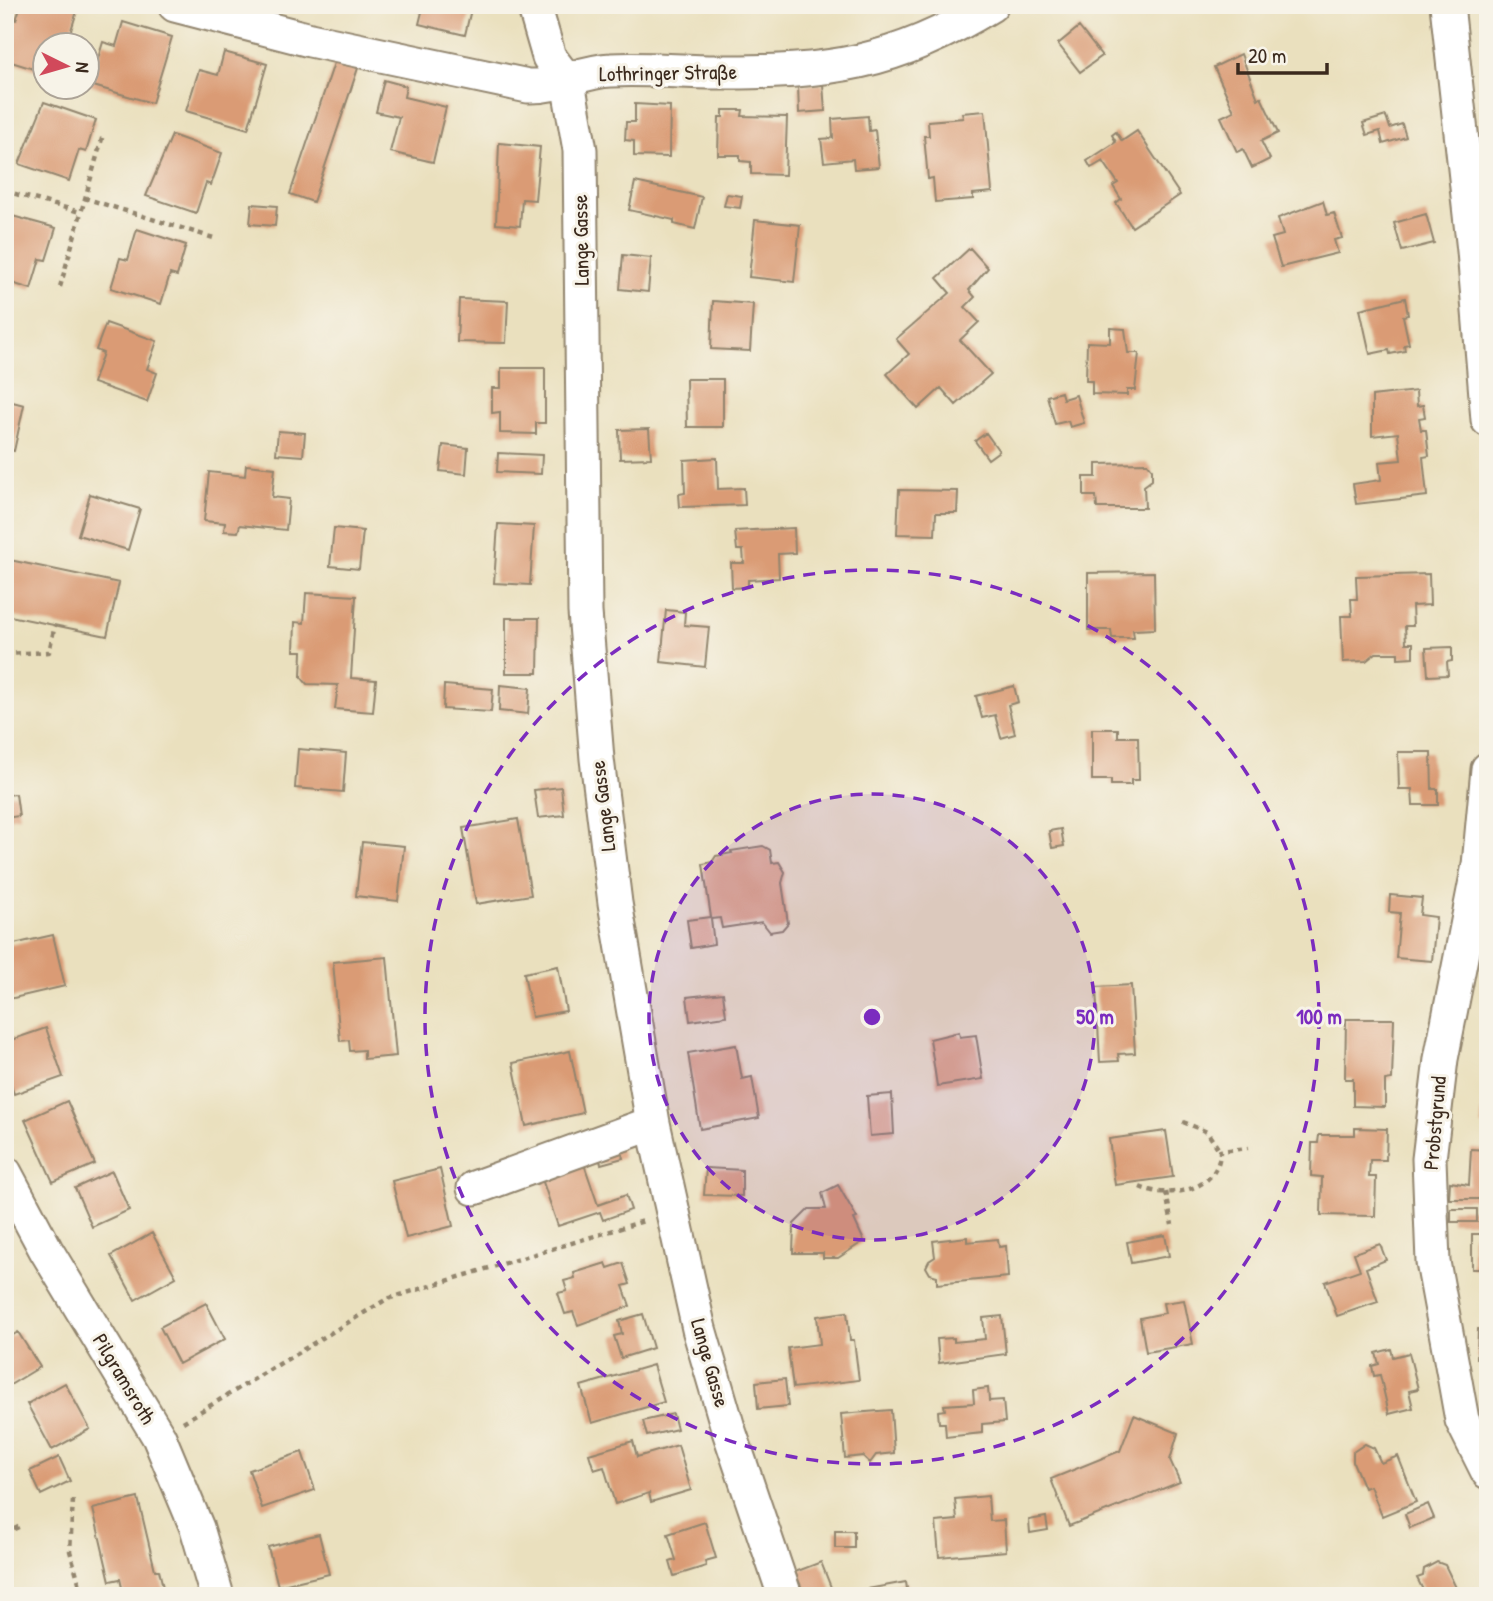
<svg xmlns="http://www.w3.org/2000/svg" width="1493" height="1601" viewBox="0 0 1493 1601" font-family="'Patrick Hand',sans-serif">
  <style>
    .building { fill: #da9b74 }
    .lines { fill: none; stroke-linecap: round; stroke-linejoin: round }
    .minor-casing { stroke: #92856e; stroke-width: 37 }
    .path { stroke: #92856e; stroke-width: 4.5; stroke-dasharray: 5 5; stroke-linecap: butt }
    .minor { stroke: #fff; stroke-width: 33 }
    .ring { fill: none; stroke: #7b2cbf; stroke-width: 3.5; stroke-dasharray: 12 9 }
    .labels { text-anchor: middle; stroke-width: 6; stroke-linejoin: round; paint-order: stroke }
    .street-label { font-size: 21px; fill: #3b2a1e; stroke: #f7f3e8 }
    .centre { fill: #7b2cbf; stroke: #f7f3e8; stroke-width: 3.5 }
    .ring-label { font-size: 21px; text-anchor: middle; font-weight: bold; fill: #7b2cbf; stroke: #f7f3e8; stroke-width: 6; stroke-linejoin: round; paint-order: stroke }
  </style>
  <rect width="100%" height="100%" fill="#f7f3e8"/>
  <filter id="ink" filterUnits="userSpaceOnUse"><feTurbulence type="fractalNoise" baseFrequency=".0143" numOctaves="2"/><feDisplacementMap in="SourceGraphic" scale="14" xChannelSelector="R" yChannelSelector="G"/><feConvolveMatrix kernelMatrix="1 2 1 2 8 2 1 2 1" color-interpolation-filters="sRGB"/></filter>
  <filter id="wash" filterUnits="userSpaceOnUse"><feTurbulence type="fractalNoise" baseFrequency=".00686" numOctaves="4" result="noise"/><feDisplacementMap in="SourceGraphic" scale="28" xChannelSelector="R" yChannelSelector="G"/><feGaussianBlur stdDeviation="1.57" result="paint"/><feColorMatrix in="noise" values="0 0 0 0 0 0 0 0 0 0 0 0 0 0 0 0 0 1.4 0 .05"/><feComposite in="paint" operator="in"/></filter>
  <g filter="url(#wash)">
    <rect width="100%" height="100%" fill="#eae0be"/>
    <g id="blocks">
      <path class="building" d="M 21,5 L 79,5 L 66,46 L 46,46 L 46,73 L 5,60 L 5,22 L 7,17 L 16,20 Z
        M 400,5 L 472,5 L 465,35 L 419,24 L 422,12 Z
        M 123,22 L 172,37 L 152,103 L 90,85 L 103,42 L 116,46 Z
        M 1079,27 L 1102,56 L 1080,72 L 1058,44 Z
        M 224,52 L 267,64 L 248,129 L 186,111 L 199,70 L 218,75 Z
        M 1241,54 L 1258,99 L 1261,97 L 1278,133 L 1261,141 L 1270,159 L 1252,168 L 1243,149 L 1237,152 L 1221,117 L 1234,111 L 1214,67 Z
        M 335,60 L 358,68 L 313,202 L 290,194 Z
        M 384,80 L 406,86 L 404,97 L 446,107 L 433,162 L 390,152 L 399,117 L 376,112 Z
        M 823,84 L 825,111 L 799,113 L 798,85 Z
        M 44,102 L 96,120 L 86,152 L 79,150 L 69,181 L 19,164 Z
        M 635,104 L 670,106 L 669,157 L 634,156 L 634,141 L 625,140 L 626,122 L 635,122 Z
        M 723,110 L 743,110 L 742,116 L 787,117 L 785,175 L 751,174 L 751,162 L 740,161 L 740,155 L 718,155 L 719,117 L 723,117 Z
        M 985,111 L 992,192 L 973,194 L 973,199 L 935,202 L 933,178 L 928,179 L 924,136 L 929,136 L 928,121 L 963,118 L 962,113 Z
        M 868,116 L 869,131 L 875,130 L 879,167 L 854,169 L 853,159 L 824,162 L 821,139 L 833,138 L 832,119 Z
        M 1386,116 L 1390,128 L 1402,124 L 1406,137 L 1383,144 L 1380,131 L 1367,135 L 1363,123 Z
        M 1137,131 L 1180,195 L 1132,227 L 1116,203 L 1121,199 L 1113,186 L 1118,183 L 1103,161 L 1091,168 L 1087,161 L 1116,142 L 1112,135 L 1116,132 L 1122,141 Z
        M 172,135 L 222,153 L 211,185 L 206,183 L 196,213 L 146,196 Z
        M 499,143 L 540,147 L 535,200 L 522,199 L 520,226 L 496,224 Z
        M 635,182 L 702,197 L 695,229 L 674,224 L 674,220 L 629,210 Z
        M 727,194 L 742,196 L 740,208 L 724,206 Z
        M 1323,201 L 1327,215 L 1334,213 L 1342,238 L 1334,240 L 1338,253 L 1281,267 L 1272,238 L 1283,235 L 1278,218 Z
        M 252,204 L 277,206 L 275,226 L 250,224 Z
        M 5,214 L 56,228 L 46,260 L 40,259 L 31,289 L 5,281 Z
        M 1426,214 L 1434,243 L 1402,251 L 1394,223 Z
        M 755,220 L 800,225 L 794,282 L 749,277 Z
        M 137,229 L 186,245 L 177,276 L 170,274 L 161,304 L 111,288 L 120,258 L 128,260 Z
        M 970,248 L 988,268 L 969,290 L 975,297 L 965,307 L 979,322 L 960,340 L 991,374 L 956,405 L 941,388 L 918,409 L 887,374 L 909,354 L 896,339 L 950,293 L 937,278 Z
        M 623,255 L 651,258 L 648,292 L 620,289 Z
        M 1405,298 L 1408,315 L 1403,316 L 1409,344 L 1404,345 L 1405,351 L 1390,354 L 1389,350 L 1370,354 L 1360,309 Z
        M 459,299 L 508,301 L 506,343 L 457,342 Z
        M 713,301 L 753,304 L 750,351 L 711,349 Z
        M 106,323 L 157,341 L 147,369 L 157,373 L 147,402 L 93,383 L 103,353 L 96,350 Z
        M 1110,328 L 1125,329 L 1128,353 L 1139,353 L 1135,390 L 1127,390 L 1127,395 L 1092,394 L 1092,381 L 1086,381 L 1087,342 L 1110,343 Z
        M 501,368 L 545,368 L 545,423 L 536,423 L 536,434 L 500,433 L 500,412 L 492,413 L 492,388 L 501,388 Z
        M 686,379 L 723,379 L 723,427 L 687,427 Z
        M 1416,391 L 1417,406 L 1423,405 L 1425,417 L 1419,418 L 1421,430 L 1426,430 L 1429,456 L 1423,457 L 1427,496 L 1356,504 L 1353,484 L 1381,480 L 1379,462 L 1401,460 L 1398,433 L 1372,436 L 1372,396 Z
        M 1061,392 L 1063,399 L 1076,395 L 1084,423 L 1070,427 L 1068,421 L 1055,424 L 1047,396 Z
        M 5,400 L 24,405 L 14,451 L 5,449 Z
        M 649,429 L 651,458 L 620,459 L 619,430 Z
        M 278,431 L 305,433 L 303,456 L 276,454 Z
        M 986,433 L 999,451 L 988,459 L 975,441 Z
        M 443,445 L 468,448 L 466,474 L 440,471 Z
        M 498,453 L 542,455 L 541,474 L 497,472 Z
        M 717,458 L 718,489 L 744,488 L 745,505 L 680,507 L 679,494 L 685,493 L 684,460 Z
        M 1147,463 L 1152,469 L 1152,480 L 1144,486 L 1145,508 L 1097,508 L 1096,496 L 1084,496 L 1084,477 L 1096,477 L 1096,464 Z
        M 246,465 L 275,468 L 272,497 L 289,499 L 286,530 L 240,525 L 238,532 L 224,531 L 225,523 L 204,521 L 209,472 L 245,476 Z
        M 899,490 L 958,491 L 957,513 L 936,513 L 935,535 L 897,534 Z
        M 90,494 L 140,509 L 128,550 L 78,535 Z
        M 498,524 L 534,526 L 530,585 L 494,583 Z
        M 334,528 L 363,531 L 359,569 L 330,566 Z
        M 794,528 L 795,553 L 778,554 L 779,578 L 748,580 L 748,587 L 732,588 L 731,563 L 744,563 L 743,550 L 737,550 L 735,531 Z
        M 5,559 L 119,583 L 107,636 L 5,615 Z
        M 1154,572 L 1155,629 L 1133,630 L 1134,638 L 1112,638 L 1111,630 L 1088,630 L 1088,573 Z
        M 1429,574 L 1430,605 L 1412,606 L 1413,626 L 1405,626 L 1406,643 L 1413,643 L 1413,657 L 1398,658 L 1398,653 L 1376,653 L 1366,661 L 1343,662 L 1341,616 L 1352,616 L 1351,599 L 1357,599 L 1356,576 Z
        M 306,593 L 356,596 L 351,678 L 376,680 L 373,712 L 335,709 L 338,685 L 307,684 L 301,677 L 302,651 L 294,651 L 295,622 L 304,623 Z
        M 666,610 L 685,612 L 684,625 L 709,627 L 705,667 L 661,662 Z
        M 506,618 L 539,618 L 538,673 L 506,673 Z
        M 1452,647 L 1452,661 L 1447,662 L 1448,675 L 1428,676 L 1426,648 Z
        M 444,685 L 493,689 L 491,712 L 443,709 Z
        M 500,685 L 530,688 L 528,714 L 499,711 Z
        M 1014,686 L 1018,702 L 1008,705 L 1015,734 L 1001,738 L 995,715 L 982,718 L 976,696 Z
        M 1092,729 L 1118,729 L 1118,737 L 1138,737 L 1139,780 L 1131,780 L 1131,785 L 1111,785 L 1111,780 L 1092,780 Z
        M 298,749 L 346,753 L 343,792 L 295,788 Z
        M 1398,752 L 1431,752 L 1432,789 L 1438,789 L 1438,805 L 1413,805 L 1412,789 L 1399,789 Z
        M 561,787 L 564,815 L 538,818 L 534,790 Z
        M 16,794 L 19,816 L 5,818 L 5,795 Z
        M 518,819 L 531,895 L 476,904 L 463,828 Z
        M 1061,829 L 1064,846 L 1052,848 L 1049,831 Z
        M 362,842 L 404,846 L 398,901 L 356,896 Z
        M 763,846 L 770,850 L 772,863 L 779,862 L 785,872 L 782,883 L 788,923 L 782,930 L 770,932 L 762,922 L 722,928 L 720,918 L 711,919 L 714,944 L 691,948 L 687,920 L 711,917 L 703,864 L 712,862 L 716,856 L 732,853 L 731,851 Z
        M 1390,895 L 1422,898 L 1420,915 L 1436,917 L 1432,961 L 1396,958 L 1400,913 L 1389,912 Z
        M 53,935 L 65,986 L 5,1000 L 5,946 Z
        M 387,957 L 396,1056 L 364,1059 L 364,1050 L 350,1051 L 349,1040 L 340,1041 L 333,962 Z
        M 558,966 L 566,1011 L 532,1017 L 524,973 Z
        M 1131,985 L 1135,1053 L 1118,1054 L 1119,1061 L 1100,1062 L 1096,987 Z
        M 723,993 L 726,1016 L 690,1021 L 687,997 Z
        M 1346,1019 L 1394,1019 L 1392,1079 L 1385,1080 L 1385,1107 L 1353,1106 L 1353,1079 L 1345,1079 Z
        M 46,1028 L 63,1077 L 14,1094 L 5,1068 L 5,1042 Z
        M 959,1032 L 960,1037 L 976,1035 L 983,1079 L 937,1086 L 930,1039 Z
        M 736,1045 L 742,1079 L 752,1077 L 759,1118 L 700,1129 L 688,1053 Z
        M 570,1051 L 583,1113 L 526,1126 L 513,1063 Z
        M 1484,1085 L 1488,1086 L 1488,1126 L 1481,1125 Z
        M 892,1094 L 894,1134 L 870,1136 L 867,1096 Z
        M 67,1101 L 95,1164 L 53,1182 L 25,1120 Z
        M 1355,1128 L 1387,1129 L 1386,1160 L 1370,1160 L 1369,1177 L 1376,1177 L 1375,1216 L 1321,1215 L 1322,1177 L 1311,1176 L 1312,1143 L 1318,1143 L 1319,1135 L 1355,1135 Z
        M 1166,1131 L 1173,1177 L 1115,1185 L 1109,1139 Z
        M 619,1143 L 623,1158 L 601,1164 L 596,1149 Z
        M 1471,1149 L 1488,1150 L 1488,1199 L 1449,1199 L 1450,1182 L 1469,1185 Z
        M 584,1164 L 598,1205 L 626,1195 L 631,1210 L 603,1220 L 600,1212 L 558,1226 L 542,1179 Z
        M 706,1168 L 742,1170 L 742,1196 L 704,1195 Z
        M 440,1169 L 453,1226 L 406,1238 L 392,1181 Z
        M 112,1171 L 129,1210 L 92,1227 L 75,1188 Z
        M 838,1185 L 857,1218 L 854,1219 L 864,1241 L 838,1258 L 823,1258 L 823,1253 L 793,1253 L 794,1224 L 809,1209 L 826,1209 L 822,1193 Z
        M 1451,1209 L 1477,1209 L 1477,1222 L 1451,1222 Z
        M 152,1233 L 176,1277 L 135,1300 L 111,1256 Z
        M 1472,1234 L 1488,1234 L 1488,1269 L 1472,1269 Z
        M 1165,1235 L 1169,1256 L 1131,1263 L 1127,1242 Z
        M 967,1237 L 967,1242 L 998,1239 L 999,1247 L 1006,1246 L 1008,1277 L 937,1284 L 937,1276 L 930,1274 L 926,1267 L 929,1261 L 935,1257 L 933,1241 Z
        M 1380,1244 L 1386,1260 L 1366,1268 L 1378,1302 L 1337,1316 L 1325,1282 L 1360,1270 L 1354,1253 Z
        M 606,1263 L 608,1268 L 623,1263 L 630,1284 L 623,1286 L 630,1306 L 578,1325 L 573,1312 L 565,1314 L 558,1293 L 567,1291 L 564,1281 L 575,1278 L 574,1273 Z
        M 1184,1300 L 1193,1344 L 1146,1352 L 1140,1318 L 1165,1313 L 1163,1303 Z
        M 206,1303 L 225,1339 L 179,1364 L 160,1327 Z
        M 847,1312 L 850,1340 L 854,1340 L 859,1380 L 793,1388 L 788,1348 L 820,1344 L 817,1316 Z
        M 643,1314 L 653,1348 L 621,1358 L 614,1336 L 622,1334 L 619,1321 Z
        M 1002,1316 L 1006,1354 L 939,1363 L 937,1339 L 954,1338 L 954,1342 L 985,1339 L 983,1318 Z
        M 1478,1329 L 1488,1330 L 1488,1358 L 1477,1358 Z
        M 18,1332 L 40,1367 L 5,1388 L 5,1340 Z
        M 1391,1349 L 1393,1357 L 1409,1353 L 1418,1389 L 1409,1391 L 1413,1408 L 1389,1414 L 1380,1375 L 1374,1376 L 1372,1366 L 1379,1364 L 1376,1353 Z
        M 653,1365 L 664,1402 L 592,1423 L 581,1386 Z
        M 785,1379 L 788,1406 L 758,1409 L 756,1382 Z
        M 65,1383 L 90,1429 L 52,1450 L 27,1404 Z
        M 988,1388 L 989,1401 L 1003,1400 L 1005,1422 L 982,1424 L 982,1433 L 946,1437 L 945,1423 L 939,1423 L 938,1411 L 945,1410 L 944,1405 L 974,1403 L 973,1390 Z
        M 891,1410 L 894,1453 L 876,1455 L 870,1463 L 863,1456 L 845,1458 L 841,1414 Z
        M 673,1414 L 677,1429 L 647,1436 L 643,1421 Z
        M 1134,1415 L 1178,1433 L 1170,1460 L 1180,1482 L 1069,1526 L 1051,1479 L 1120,1451 Z
        M 633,1441 L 637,1457 L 678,1445 L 691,1490 L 651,1502 L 649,1493 L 615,1504 L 604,1467 L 594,1470 L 589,1454 Z
        M 1365,1444 L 1374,1448 L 1381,1463 L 1398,1456 L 1416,1502 L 1382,1516 L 1370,1486 L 1364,1488 L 1353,1462 L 1353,1452 Z
        M 302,1452 L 315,1490 L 262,1508 L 249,1470 Z
        M 59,1457 L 70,1481 L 41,1495 L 30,1471 Z
        M 988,1496 L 990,1521 L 1004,1520 L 1006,1551 L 939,1557 L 936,1522 L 957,1520 L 955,1499 Z
        M 138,1498 L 155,1570 L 159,1570 L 165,1596 L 124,1596 L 120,1579 L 110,1581 L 93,1509 Z
        M 1428,1504 L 1434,1518 L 1410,1528 L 1405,1514 Z
        M 1046,1517 L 1048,1530 L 1030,1533 L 1029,1520 Z
        M 705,1522 L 716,1558 L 705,1561 L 706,1566 L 674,1576 L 670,1562 L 676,1560 L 668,1534 Z
        M 835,1531 L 854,1531 L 854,1548 L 835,1548 Z
        M 319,1534 L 329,1574 L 278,1586 L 268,1547 Z
        M 821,1562 L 832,1590 L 818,1596 L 805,1596 L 795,1572 Z
        M 1437,1562 L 1445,1565 L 1460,1596 L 1426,1596 L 1417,1578 L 1423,1576 L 1424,1569 Z
        M 906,1582 L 908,1596 L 863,1596 L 862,1590 Z"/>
    </g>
  </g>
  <g filter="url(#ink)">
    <use href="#blocks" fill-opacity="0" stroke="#92856e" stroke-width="2"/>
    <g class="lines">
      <g class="minor-casing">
        <path id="minor" d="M 175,5 L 310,40 L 528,86 C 558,87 582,71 611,70 C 646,68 682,72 717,72 C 827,73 896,64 991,5
          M 534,5 L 549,57 L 568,82 L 580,150 L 585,612 L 597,759 L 615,903 L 653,1123 L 699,1329 L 728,1428 L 785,1596
          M 1447,5 L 1474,251 L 1488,420
          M 1488,769 L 1479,865 L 1441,1059 L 1429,1159 L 1433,1262 L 1455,1381 L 1462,1420 L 1488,1472
          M 5,1173 L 46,1250 L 159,1437 L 197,1528 L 217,1596
          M 474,1188 L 653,1123"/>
      </g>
      <path class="path" d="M 1033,6 L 1035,5
        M 5,191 L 80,212
        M 84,198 L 217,239
        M 60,287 L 103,135
        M 5,654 L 49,652 L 55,625
        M 1183,1122 L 1207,1132 L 1220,1151
        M 1140,1187 C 1170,1200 1220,1190 1220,1151 L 1248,1148
        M 1166,1192 L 1172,1225
        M 183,1422 L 387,1299 L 644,1221
        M 73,1500 L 70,1551 L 83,1596
        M 5,1533 L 23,1525"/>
      <use href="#minor" class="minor"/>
    </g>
  </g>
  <circle cx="872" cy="1017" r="223" fill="#7b2cbf" fill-opacity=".12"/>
  <g class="ring">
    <circle cx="872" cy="1017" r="223"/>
    <circle cx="872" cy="1017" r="447"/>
  </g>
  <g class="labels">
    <g class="street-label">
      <text transform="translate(668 73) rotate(-1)" y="7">Lothringer Straße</text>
      <text transform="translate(581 240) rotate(-91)" y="7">Lange Gasse</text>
      <text transform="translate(603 806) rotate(-97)" y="7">Lange Gasse</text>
      <text transform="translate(1435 1123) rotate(-85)" y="7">Probstgrund</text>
      <text transform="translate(710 1363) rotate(74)" y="7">Lange Gasse</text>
      <text transform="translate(124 1379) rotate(59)" y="7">Pilgramsroth</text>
    </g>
  </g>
  <circle cx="872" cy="1017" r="10" class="centre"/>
  <g class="ring-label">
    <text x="1095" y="1024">50 m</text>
    <text x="1319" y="1024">100 m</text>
  </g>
  <rect width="1493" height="1601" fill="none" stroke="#f7f3e8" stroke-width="28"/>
  <g transform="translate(66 66) rotate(95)"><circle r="33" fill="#f7f3e8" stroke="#aca397" stroke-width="2"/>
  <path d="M0-5L12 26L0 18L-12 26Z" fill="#d1495b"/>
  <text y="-10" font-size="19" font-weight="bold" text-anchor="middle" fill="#3b2a1e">N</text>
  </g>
  <path d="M1238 63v10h89v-10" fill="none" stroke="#3b2a1e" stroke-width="3.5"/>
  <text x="1248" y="63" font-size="21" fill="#3b2a1e" stroke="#f7f3e8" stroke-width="5" paint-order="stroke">20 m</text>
</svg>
